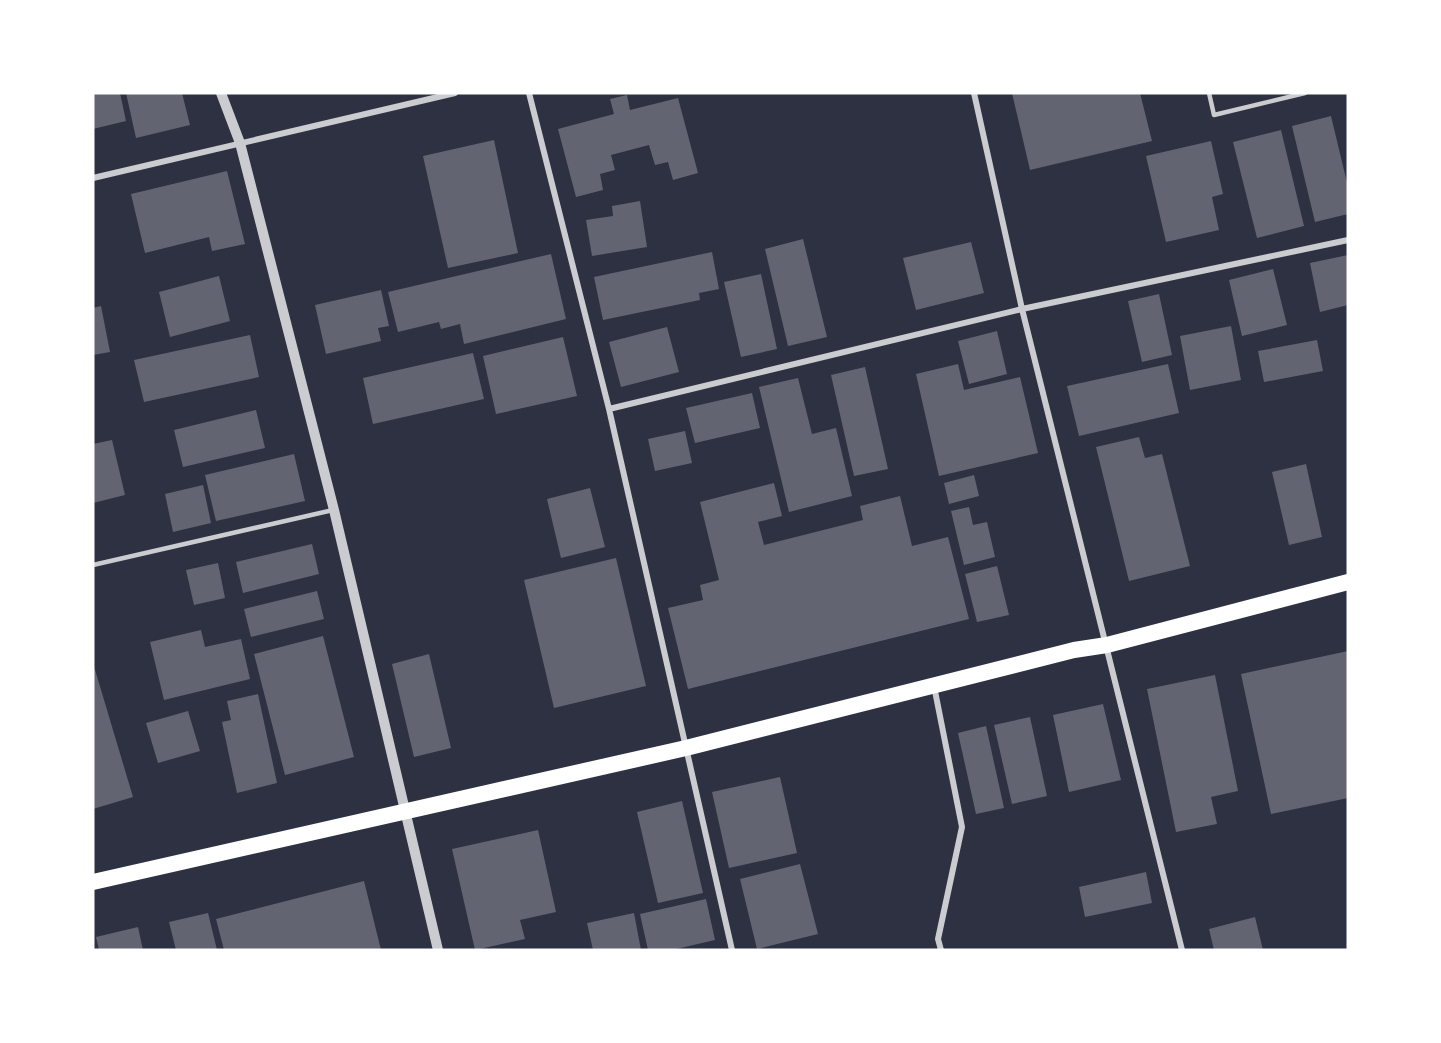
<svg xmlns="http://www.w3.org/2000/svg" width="1441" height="1043" viewBox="0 0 1441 1043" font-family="'Roboto Condensed',sans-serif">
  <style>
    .building { fill: #626471 }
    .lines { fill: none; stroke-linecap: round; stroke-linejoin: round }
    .service { stroke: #caccd0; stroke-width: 4.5 }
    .minor { stroke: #caccd0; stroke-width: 6 }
    .tertiary { stroke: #caccd0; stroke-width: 10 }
    .trunk { stroke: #fff; stroke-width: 16 }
  </style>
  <rect width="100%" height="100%" fill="#2d3142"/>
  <path class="building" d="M 93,93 L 120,93 L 126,121 L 93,129 Z
    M 126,93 L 182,93 L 190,125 L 136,138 Z
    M 1012,93 L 1140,93 L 1152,141 L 1030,170 Z
    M 627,95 L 630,110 L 678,98 L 698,173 L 673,180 L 668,162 L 655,165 L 649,145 L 611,155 L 615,170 L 600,174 L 603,190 L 576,197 L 558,129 L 614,114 L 610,99 Z
    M 1331,116 L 1348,187 L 1348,214 L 1315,222 L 1292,126 Z
    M 1281,130 L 1304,226 L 1257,238 L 1233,142 Z
    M 494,140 L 518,253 L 448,268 L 423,156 Z
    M 1211,141 L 1223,194 L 1212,197 L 1219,230 L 1166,242 L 1146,156 Z
    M 227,171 L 245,244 L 212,251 L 209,237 L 145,253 L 131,194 Z
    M 640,201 L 647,247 L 592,256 L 586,220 L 613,216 L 612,206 Z
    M 803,239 L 827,337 L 788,346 L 765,249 Z
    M 971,242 L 984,293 L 916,310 L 903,258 Z
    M 712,252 L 719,289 L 699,293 L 700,300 L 603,320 L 594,277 Z
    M 551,254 L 566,319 L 464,344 L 460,324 L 441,329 L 439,322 L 398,332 L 388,292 Z
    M 1348,255 L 1348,305 L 1320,312 L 1310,263 Z
    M 1273,269 L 1287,325 L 1242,336 L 1229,280 Z
    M 761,274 L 777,349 L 741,357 L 724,282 Z
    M 219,276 L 230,321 L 170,337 L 159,292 Z
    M 381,290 L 389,326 L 378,328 L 381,341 L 326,354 L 315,305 Z
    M 1159,294 L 1172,355 L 1142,362 L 1128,301 Z
    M 101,306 L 110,352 L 93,355 L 93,308 Z
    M 1231,326 L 1241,380 L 1190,390 L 1180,336 Z
    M 667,327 L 679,372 L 621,387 L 609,342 Z
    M 997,331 L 1007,374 L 969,384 L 958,341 Z
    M 250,335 L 259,377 L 144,402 L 134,360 Z
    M 563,337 L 577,396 L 496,414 L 483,356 Z
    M 1317,340 L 1323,371 L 1264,382 L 1258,351 Z
    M 473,353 L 484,399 L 373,424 L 363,378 Z
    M 958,364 L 964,390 L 1020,377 L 1038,453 L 939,476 L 916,374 Z
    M 1168,364 L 1179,413 L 1079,436 L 1067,386 Z
    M 865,367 L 888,469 L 854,476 L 831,375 Z
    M 798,378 L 812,434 L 836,428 L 852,496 L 789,512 L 759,387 Z
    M 752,393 L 760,428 L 695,443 L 686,408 Z
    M 256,410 L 265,448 L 183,467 L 174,430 Z
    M 685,431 L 692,463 L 655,471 L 648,439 Z
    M 1139,437 L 1145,458 L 1162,454 L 1190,566 L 1129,581 L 1096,447 Z
    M 112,440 L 125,495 L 93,503 L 93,444 Z
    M 294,454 L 305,501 L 216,521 L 205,475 Z
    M 1306,464 L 1322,537 L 1289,545 L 1272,472 Z
    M 974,475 L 979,496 L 949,504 L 944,483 Z
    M 774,483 L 782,516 L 758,522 L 764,545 L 863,520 L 860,506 L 900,496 L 912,546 L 948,537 L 969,619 L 688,689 L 668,608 L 703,600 L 700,585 L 719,580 L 700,502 Z
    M 203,485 L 211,523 L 173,532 L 165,494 Z
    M 590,488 L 605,547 L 561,558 L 547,499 Z
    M 969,507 L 973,525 L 987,522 L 995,557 L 964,565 L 951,511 Z
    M 312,544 L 319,574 L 243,593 L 236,562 Z
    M 616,558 L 646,686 L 554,708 L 524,580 Z
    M 218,563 L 225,598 L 194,605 L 186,570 Z
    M 997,566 L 1009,615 L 977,622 L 965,574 Z
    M 317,591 L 324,619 L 251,637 L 244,609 Z
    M 201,630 L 205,647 L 241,639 L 250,679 L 164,700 L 150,642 Z
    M 323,636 L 354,757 L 285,775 L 254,654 Z
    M 1348,651 L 1348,798 L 1271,814 L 1241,674 Z
    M 429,654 L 451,748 L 414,757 L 392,664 Z
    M 93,663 L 133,797 L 93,809 Z
    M 1215,675 L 1238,791 L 1211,797 L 1217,824 L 1176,832 L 1147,689 Z
    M 258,694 L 277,783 L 237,793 L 222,722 L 231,720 L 227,701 Z
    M 1103,704 L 1121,780 L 1069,792 L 1053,715 Z
    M 188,711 L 200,751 L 158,763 L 146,723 Z
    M 1030,717 L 1047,796 L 1012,804 L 994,725 Z
    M 986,726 L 1004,808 L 976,814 L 958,733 Z
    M 780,777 L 797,853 L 729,868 L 712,792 Z
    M 682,801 L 703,893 L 658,903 L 637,812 Z
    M 538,830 L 556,912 L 520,920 L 525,939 L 475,950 L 452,849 Z
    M 800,864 L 818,934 L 757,949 L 740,879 Z
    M 1146,872 L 1152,903 L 1085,917 L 1079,887 Z
    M 364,881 L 381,950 L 224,950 L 216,919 Z
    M 706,899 L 715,940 L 672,950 L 648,950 L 640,914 Z
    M 208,913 L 217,950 L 176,950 L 169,922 Z
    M 634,913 L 641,950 L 593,950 L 587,923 Z
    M 1255,917 L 1263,950 L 1214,950 L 1209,929 Z
    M 138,927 L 143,950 L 99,950 L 96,937 Z"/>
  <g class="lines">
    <path class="service" d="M 1209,93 L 1214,115 L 1305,93
      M 93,565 L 333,510"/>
    <path class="minor" d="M 529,93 L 609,409 L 732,950
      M 974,93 L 1022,309 L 1182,950
      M 93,178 L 455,93
      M 609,409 L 1022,309 L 1348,240
      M 934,686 L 962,827 L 938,939 L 941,950"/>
    <path class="tertiary" d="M 221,93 L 240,143 L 334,510 L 438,950"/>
    <path class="trunk" d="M 93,882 L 686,748 L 1074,650 L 1107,645 L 1348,582"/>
  </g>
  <rect width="1441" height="1043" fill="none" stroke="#ffffff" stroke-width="189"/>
</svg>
